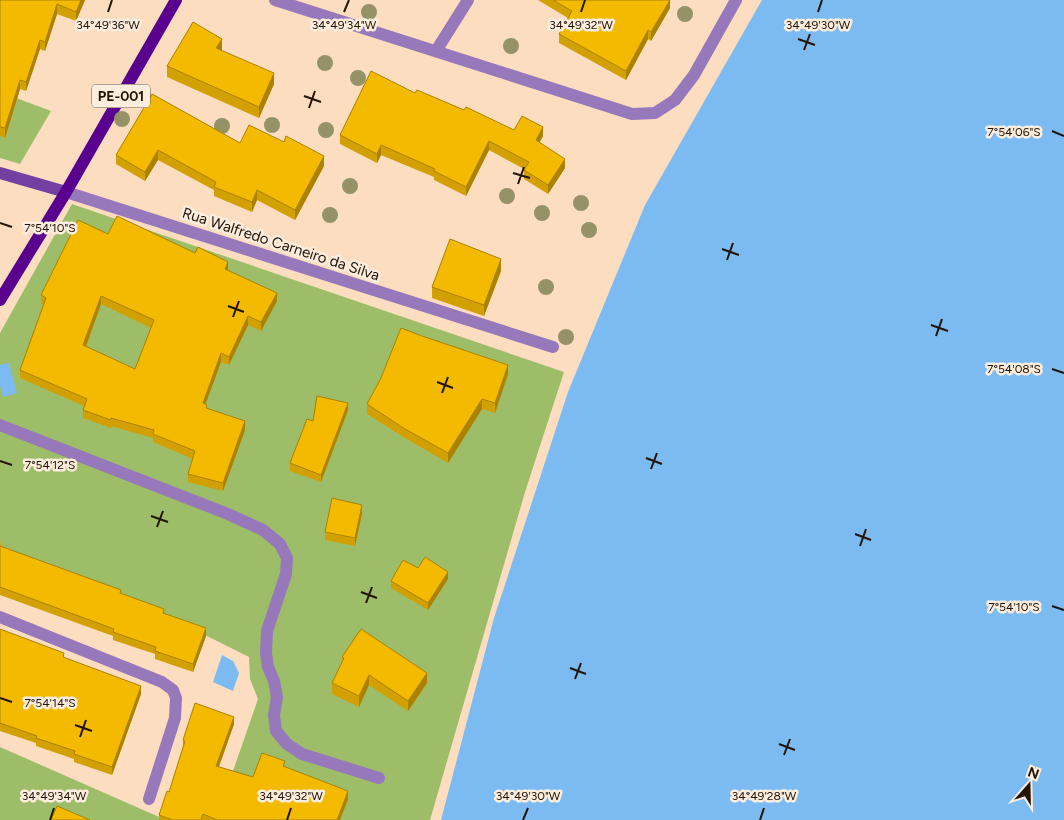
<svg xmlns="http://www.w3.org/2000/svg" width="1064" height="820" viewBox="0 0 1064 820" font-family="Figtree,sans-serif">
  <style>
    .green { fill: #9ebd69 }
    .water { fill: #7cbbf1 }
    .lines { fill: none; stroke-linecap: round; stroke-linejoin: round }
    .lane { stroke: #9778ba; stroke-width: 12 }
    .street { stroke: #9778ba; stroke-width: 12 }
    .secondary { stroke: #733fa1; stroke-width: 12 }
    .primary { stroke: #59008e; stroke-width: 12 }
    .tree { fill: #969268 }
    .wall { fill: #d2a000; fill-rule: evenodd }
    .shaded-wall { fill: #ab8200 }
    .building { fill: #f4ba00; stroke: #ab8200; fill-rule: evenodd }
    .ticks { fill: none; stroke: #221407; stroke-width: 2 }
    .labels { text-anchor: middle; stroke-width: 5; stroke-linejoin: round; paint-order: stroke }
    .shield { fill: #fdedde; stroke: #645548; stroke-width: 1 }
    .shield-label { font-size: 14px; font-weight: bold; fill: #221407 }
    .street-label { font-size: 15px; fill: #221407; stroke: #fdedde }
    .ticks-label { font-size: 12px; text-anchor: middle; fill: #221407; stroke: #fdedde; stroke-width: 5; stroke-linejoin: round; paint-order: stroke }
  </style>
  <rect width="100%" height="100%" fill="#fcddbf"/>
  <path class="green" d="M 0,92 L 51,111 L 20,164 L 0,158 Z
    M 72,204 L 564,372 L 525,492 L 430,820 L 216,820 L 258,699 L 250,679 L 249,657 L 183,624 L 0,551 L 0,333 Z
    M 0,747 L 166,820 L 0,820 Z"/>
  <path class="water" d="M 762,0 L 1064,0 L 1064,820 L 441,820 L 494,618 L 568,392 L 645,205 Z
    M 9,363 L 17,393 L 3,397 L 0,386 L 0,365 Z
    M 222,655 L 233,661 L 239,673 L 233,691 L 213,682 Z"/>
  <g class="lines">
    <path class="lane" d="M 0,617 L 162,682 L 173,690 L 176,698 L 175,718 L 149,799"/>
    <path class="street" d="M 275,0 L 632,114 L 655,113 L 675,100 L 694,75 L 736,0
      M 436,51 L 468,0
      M 66,192 L 553,347
      M 0,425 L 228,514 L 263,530 L 280,544 L 287,558 L 286,574 L 267,631 L 266,654 L 268,667 L 274,681 L 277,697 L 274,715 L 276,731 L 287,744 L 302,754 L 379,778"/>
    <path class="secondary" d="M 0,173 L 66,192"/>
    <path class="primary" d="M 0,300 L 66,192 L 176,0"/>
  </g>
  <g class="tree">
    <circle cx="369" cy="12" r="8"/>
    <circle cx="685" cy="14" r="8"/>
    <circle cx="511" cy="46" r="8"/>
    <circle cx="325" cy="63" r="8"/>
    <circle cx="358" cy="78" r="8"/>
    <circle cx="122" cy="119" r="8"/>
    <circle cx="272" cy="125" r="8"/>
    <circle cx="222" cy="126" r="8"/>
    <circle cx="326" cy="130" r="8"/>
    <circle cx="350" cy="186" r="8"/>
    <circle cx="507" cy="196" r="8"/>
    <circle cx="581" cy="203" r="8"/>
    <circle cx="542" cy="213" r="8"/>
    <circle cx="330" cy="215" r="8"/>
    <circle cx="589" cy="230" r="8"/>
    <circle cx="546" cy="287" r="8"/>
    <circle cx="566" cy="337" r="8"/>
  </g>
  <path class="wall" d="M 0,0 L 85,0 L 76,21 L 57,14 L 45,51 L 40,49 L 26,91 L 20,89 L 5,138 L 0,136 Z
    M 538,0 L 670,0 L 670,8 L 651,41 L 648,39 L 626,80 L 559,43 L 559,34 L 568,18 Z
    M 221,50 L 274,84 L 259,118 L 167,77 L 167,66 L 222,50 Z
    M 415,93 L 464,110 L 514,130 L 543,136 L 539,143 L 565,168 L 548,194 L 524,179 L 524,169 L 489,150 L 466,196 L 434,180 L 434,177 L 381,155 L 377,163 L 340,144 L 340,135 Z
    M 152,94 L 240,143 L 324,166 L 295,220 L 257,200 L 252,212 L 214,196 L 214,190 L 158,160 L 145,181 L 116,164 L 116,155 Z
    M 108,234 L 228,270 L 277,301 L 261,331 L 248,325 L 229,365 L 221,362 L 205,404 L 207,409 L 245,430 L 223,491 L 188,482 L 188,474 L 193,459 L 153,442 L 153,438 L 111,426 L 111,428 L 83,418 L 83,410 L 84,406 L 20,378 L 20,370 L 44,305 L 41,304 L 41,295 ZM 101,304 L 151,328 L 135,369 L 86,347 Z
    M 501,271 L 484,316 L 432,298 L 432,287 Z
    M 508,374 L 495,413 L 482,409 L 448,463 L 405,438 L 367,414 L 367,404 Z
    M 348,410 L 321,482 L 290,471 L 290,463 L 313,421 Z
    M 362,513 L 355,546 L 325,540 L 325,532 Z
    M 0,541 L 1,546 L 121,594 L 164,613 L 206,636 L 193,672 L 155,659 L 155,654 L 113,640 L 113,636 L 0,595 Z
    M 418,568 L 448,579 L 428,610 L 391,588 L 391,581 Z
    M 0,629 L 64,658 L 141,694 L 112,775 L 74,762 L 74,759 L 36,746 L 36,743 L 0,731 Z
    M 342,657 L 427,683 L 408,711 L 369,685 L 359,707 L 332,694 L 332,683 L 342,662 Z
    M 234,724 L 219,767 L 253,777 L 285,767 L 348,799 L 340,820 L 159,820 L 159,815 L 169,792 L 183,748 L 183,740 Z"/>
  <path class="shaded-wall" d="M 81,0 L 85,0 L 76,21 L 76,12 Z
    M 670,0 L 670,8 L 651,41 L 651,32 Z
    M 57,4 L 57,14 L 45,51 L 45,42 Z
    M 648,30 L 648,39 L 626,80 L 626,71 Z
    M 222,39 L 222,50 L 216,59 L 216,48 Z
    M 40,40 L 40,49 L 26,91 L 26,82 Z
    M 274,73 L 274,84 L 259,118 L 259,107 Z
    M 20,80 L 20,89 L 5,138 L 5,128 Z
    M 543,127 L 543,136 L 536,149 L 536,140 Z
    M 489,141 L 489,150 L 466,196 L 466,187 Z
    M 381,145 L 381,155 L 377,163 L 377,154 Z
    M 158,150 L 158,160 L 145,181 L 145,172 Z
    M 324,156 L 324,166 L 295,220 L 295,210 Z
    M 565,159 L 565,168 L 548,194 L 548,185 Z
    M 257,190 L 257,200 L 252,212 L 252,202 Z
    M 501,259 L 501,271 L 484,316 L 484,305 Z
    M 228,262 L 228,270 L 225,269 Z
    M 277,293 L 277,301 L 261,331 L 261,322 Z
    M 101,296 L 101,304 L 83,354 L 83,345 Z
    M 248,316 L 248,325 L 229,365 L 229,357 Z
    M 221,353 L 221,362 L 203,411 L 203,403 Z
    M 508,365 L 508,374 L 495,413 L 495,403 Z
    M 482,399 L 482,409 L 448,463 L 448,453 Z
    M 348,403 L 348,410 L 321,482 L 321,475 Z
    M 245,421 L 245,430 L 223,491 L 223,483 Z
    M 362,505 L 362,513 L 355,546 L 355,538 Z
    M 448,572 L 448,579 L 428,610 L 428,603 Z
    M 206,628 L 206,636 L 193,672 L 193,664 Z
    M 427,673 L 427,683 L 408,711 L 408,701 Z
    M 369,675 L 369,685 L 359,707 L 359,696 Z
    M 141,686 L 141,694 L 112,775 L 112,767 Z
    M 234,717 L 234,724 L 216,774 L 216,766 Z
    M 348,791 L 348,799 L 340,820 L 337,820 Z"/>
  <path class="building" d="M 0,0 L 81,0 L 76,12 L 57,4 L 45,42 L 40,40 L 26,82 L 20,80 L 5,128 L 0,127 Z
    M 553,0 L 670,0 L 651,32 L 648,30 L 626,71 L 559,34 L 572,11 Z
    M 193,22 L 222,39 L 216,48 L 274,73 L 259,107 L 167,66 Z
    M 371,71 L 415,93 L 417,90 L 464,110 L 466,107 L 514,130 L 522,116 L 543,127 L 536,140 L 565,159 L 548,185 L 524,170 L 529,162 L 489,141 L 466,187 L 434,171 L 435,169 L 381,145 L 377,154 L 340,135 Z
    M 152,94 L 240,143 L 249,125 L 284,142 L 286,136 L 324,156 L 295,210 L 257,190 L 252,202 L 214,187 L 216,182 L 158,150 L 145,172 L 116,155 Z
    M 117,216 L 195,253 L 198,247 L 228,262 L 225,269 L 277,293 L 261,322 L 248,316 L 229,357 L 221,353 L 203,403 L 207,405 L 206,408 L 245,421 L 223,483 L 188,474 L 195,451 L 153,434 L 154,430 L 111,418 L 111,420 L 83,410 L 87,399 L 20,370 L 46,298 L 41,295 L 78,220 L 108,234 ZM 101,296 L 154,320 L 135,369 L 83,345 Z
    M 450,239 L 501,259 L 484,305 L 432,287 Z
    M 401,328 L 422,336 L 508,365 L 495,403 L 482,399 L 448,453 L 405,429 L 367,404 L 381,378 Z
    M 317,396 L 348,403 L 321,475 L 290,463 L 307,419 L 313,421 Z
    M 332,498 L 362,505 L 355,538 L 325,532 Z
    M 0,546 L 121,590 L 120,593 L 164,609 L 163,613 L 206,628 L 193,664 L 155,651 L 156,647 L 113,632 L 114,629 L 0,587 Z
    M 425,557 L 448,572 L 428,603 L 391,581 L 403,560 L 418,568 Z
    M 0,629 L 64,653 L 63,657 L 141,686 L 112,767 L 74,754 L 75,751 L 36,738 L 37,736 L 0,723 Z
    M 361,629 L 427,673 L 408,701 L 369,675 L 359,696 L 332,683 L 344,658 L 342,657 Z
    M 195,703 L 234,717 L 216,766 L 253,777 L 262,753 L 285,761 L 283,766 L 348,791 L 337,820 L 217,820 L 203,814 L 201,820 L 173,820 L 159,815 L 167,791 L 169,792 L 185,741 L 183,740 Z
    M 57,806 L 90,820 L 51,820 Z"/>
  <path class="ticks" d="M 108,12 L 112,0M 344,12 L 349,0M 581,12 L 585,0M 818,12 L 822,0M 798,39 L 815,45M 804,50 L 810,34M 304,96 L 321,102M 309,108 L 315,91M 1052,131 L 1064,136M 513,173 L 530,178M 518,184 L 524,167M 0,223 L 12,227M 722,249 L 739,255M 727,260 L 733,243M 228,306 L 244,312M 233,317 L 239,301M 931,325 L 948,331M 936,336 L 942,319M 1052,369 L 1064,373M 437,382 L 453,388M 442,393 L 448,377M 646,458 L 662,464M 0,461 L 12,465M 651,469 L 657,453M 151,516 L 168,522M 157,527 L 163,511M 855,534 L 871,540M 860,546 L 866,529M 361,592 L 377,598M 366,603 L 372,587M 1052,606 L 1064,610M 570,668 L 586,674M 575,679 L 581,663M 0,698 L 12,702M 75,725 L 92,731M 80,737 L 86,720M 779,744 L 795,750M 784,755 L 790,739M 50,820 L 54,808M 287,820 L 291,808M 523,820 L 528,808M 760,820 L 764,808"/>
  <g class="labels">
    <rect class="shield" x="92" y="84.5" width="58" height="23" rx="4"/>
    <g class="shield-label">
      <text x="121" y="101">PE-001</text>
    </g>
    <g class="street-label">
      <text transform="translate(281 244) rotate(18)" y="5">Rua Walfredo Carneiro da Silva</text>
    </g>
  </g>
  <g class="ticks-label">
    <text x="108" y="29">34°49'36"W</text>
    <text x="344" y="29">34°49'34"W</text>
    <text x="581" y="29">34°49'32"W</text>
    <text x="818" y="29">34°49'30"W</text>
    <text x="1014" y="136">7°54'06"S</text>
    <text x="50" y="232">7°54'10"S</text>
    <text x="1014" y="373">7°54'08"S</text>
    <text x="50" y="469">7°54'12"S</text>
    <text x="1014" y="611">7°54'10"S</text>
    <text x="50" y="707">7°54'14"S</text>
    <text x="54" y="800">34°49'34"W</text>
    <text x="291" y="800">34°49'32"W</text>
    <text x="528" y="800">34°49'30"W</text>
    <text x="764" y="800">34°49'28"W</text>
  </g>
  <g transform="translate(1029 785) rotate(20)" stroke="#fdedde" stroke-width="4" paint-order="stroke">
  <path d="M0-4L9 19L0 12L-9 19Z" fill="#221407"/>
  <text y="-8" font-size="14" font-weight="bold" text-anchor="middle" fill="#221407">N</text>
  </g>
</svg>
